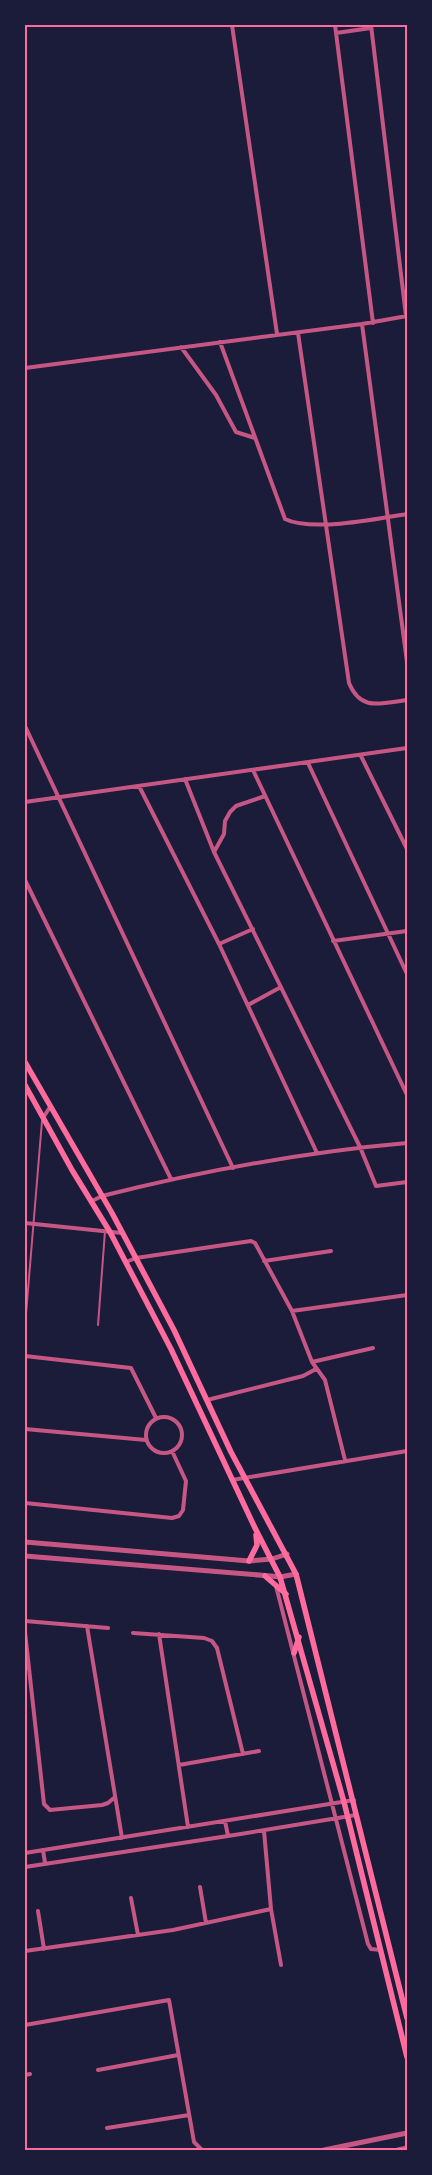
<svg xmlns="http://www.w3.org/2000/svg" width="432" height="2175" viewBox="0 0 432 2175" font-family="Inter,sans-serif">
  <style>
    .lines { fill: none; stroke-linecap: round; stroke-linejoin: round }
    .service { stroke: #c65784; stroke-width: 2 }
    .minor { stroke: #c65784; stroke-width: 4 }
    .tertiary { stroke: #c65784; stroke-width: 5 }
    .secondary { stroke: #ff6b9d; stroke-width: 5.5 }
    .neatline { fill: none; stroke: #ff6b9d; stroke-width: 2 }
  </style>
  <rect width="100%" height="100%" fill="#1b1b3a"/>
  <g class="lines">
    <path class="service" d="M 26,1314 L 42,1121
      M 98,1325 L 105,1231"/>
    <path class="minor" d="M 232,25 L 277,334
      M 335,25 L 373,323
      M 371,25 L 406,316
      M 336,33 L 371,28
      M 362,324 L 407,662
      M 298,333 L 349,683 C 361,712 381,703 407,700
      M 220,342 L 285,519 C 311,532 378,519 407,514
      M 181,347 L 216,395 L 236,432 L 255,438
      M 25,368 L 362,324 L 407,316
      M 25,726 L 233,1168
      M 361,756 L 407,849
      M 308,763 L 407,974
      M 253,770 L 407,1095
      M 185,779 L 214,852 L 360,1147 L 376,1186 L 407,1182
      M 139,786 L 219,944 L 317,1153
      M 25,802 L 407,748
      M 214,852 L 224,834 L 225,821 L 230,812 L 236,806 L 265,796
      M 25,880 L 171,1179
      M 333,941 L 407,931
      M 219,944 L 253,929
      M 248,1005 L 281,987
      M 43,1118 L 50,1107
      M 92,1201 L 102,1196 C 202,1171 304,1152 407,1143
      M 25,1223 L 122,1233
      M 264,1261 L 331,1251
      M 126,1262 L 136,1258 L 251,1241 L 255,1243 L 292,1311 L 312,1362 L 325,1380 L 345,1460
      M 292,1311 L 407,1295
      M 25,1356 L 131,1368 L 156,1418
      M 312,1362 L 373,1348
      M 207,1400 L 303,1376 L 316,1369
      M146 1435a18 18 0 1 1 36 0a18 18 0 1 1-36 0Z
      M 25,1429 L 146,1440
      M 232,1480 L 407,1451
      M 25,1503 L 172,1518 L 179,1516 L 183,1510 L 186,1481 L 172,1451
      M 276,1586 L 368,1944 L 371,1949 L 381,1950
      M 25,1621 L 108,1628
      M 87,1626 L 122,1838
      M 25,1632 L 44,1804 L 50,1810 L 102,1805 L 108,1803 L 115,1797
      M 133,1633 L 204,1638 L 212,1641 L 217,1648 L 243,1754
      M 159,1634 L 188,1827
      M 179,1765 L 259,1751
      M 225,1821 L 228,1836
      M 264,1831 L 271,1909 L 281,1965
      M 43,1850 L 45,1863
      M 25,1853 L 354,1800
      M 25,1867 L 228,1836 L 356,1815
      M 200,1887 L 206,1923
      M 131,1898 L 138,1935
      M 38,1911 L 44,1949
      M 25,1951 L 173,1930 L 271,1909
      M 25,2025 L 169,2000 L 194,2142 L 202,2150
      M 98,2070 L 178,2055
      M 25,2075 L 30,2074
      M 107,2128 L 189,2115"/>
    <path class="tertiary" d="M 25,1542 L 249,1561 L 272,1559 L 287,1554
      M 25,1556 L 271,1576 L 280,1577 L 296,1574
      M 324,2150 L 407,2133
      M 398,2150 L 407,2148"/>
    <path class="secondary" d="M 25,1062 L 112,1213 L 174,1330 L 231,1452 L 296,1574 L 407,2018
      M 25,1085 L 72,1170 L 110,1232 L 171,1349 L 255,1528 L 280,1577 L 344,1802 L 407,2057
      M 249,1561 L 257,1545 L 256,1535
      M 265,1576 L 286,1594
      M 294,1653 L 299,1637"/>
  </g>
  <rect width="432" height="2175" fill="none" stroke="#1b1b3a" stroke-width="52"/>
  <rect x="26" y="26" width="380" height="2123" class="neatline"/>
</svg>
